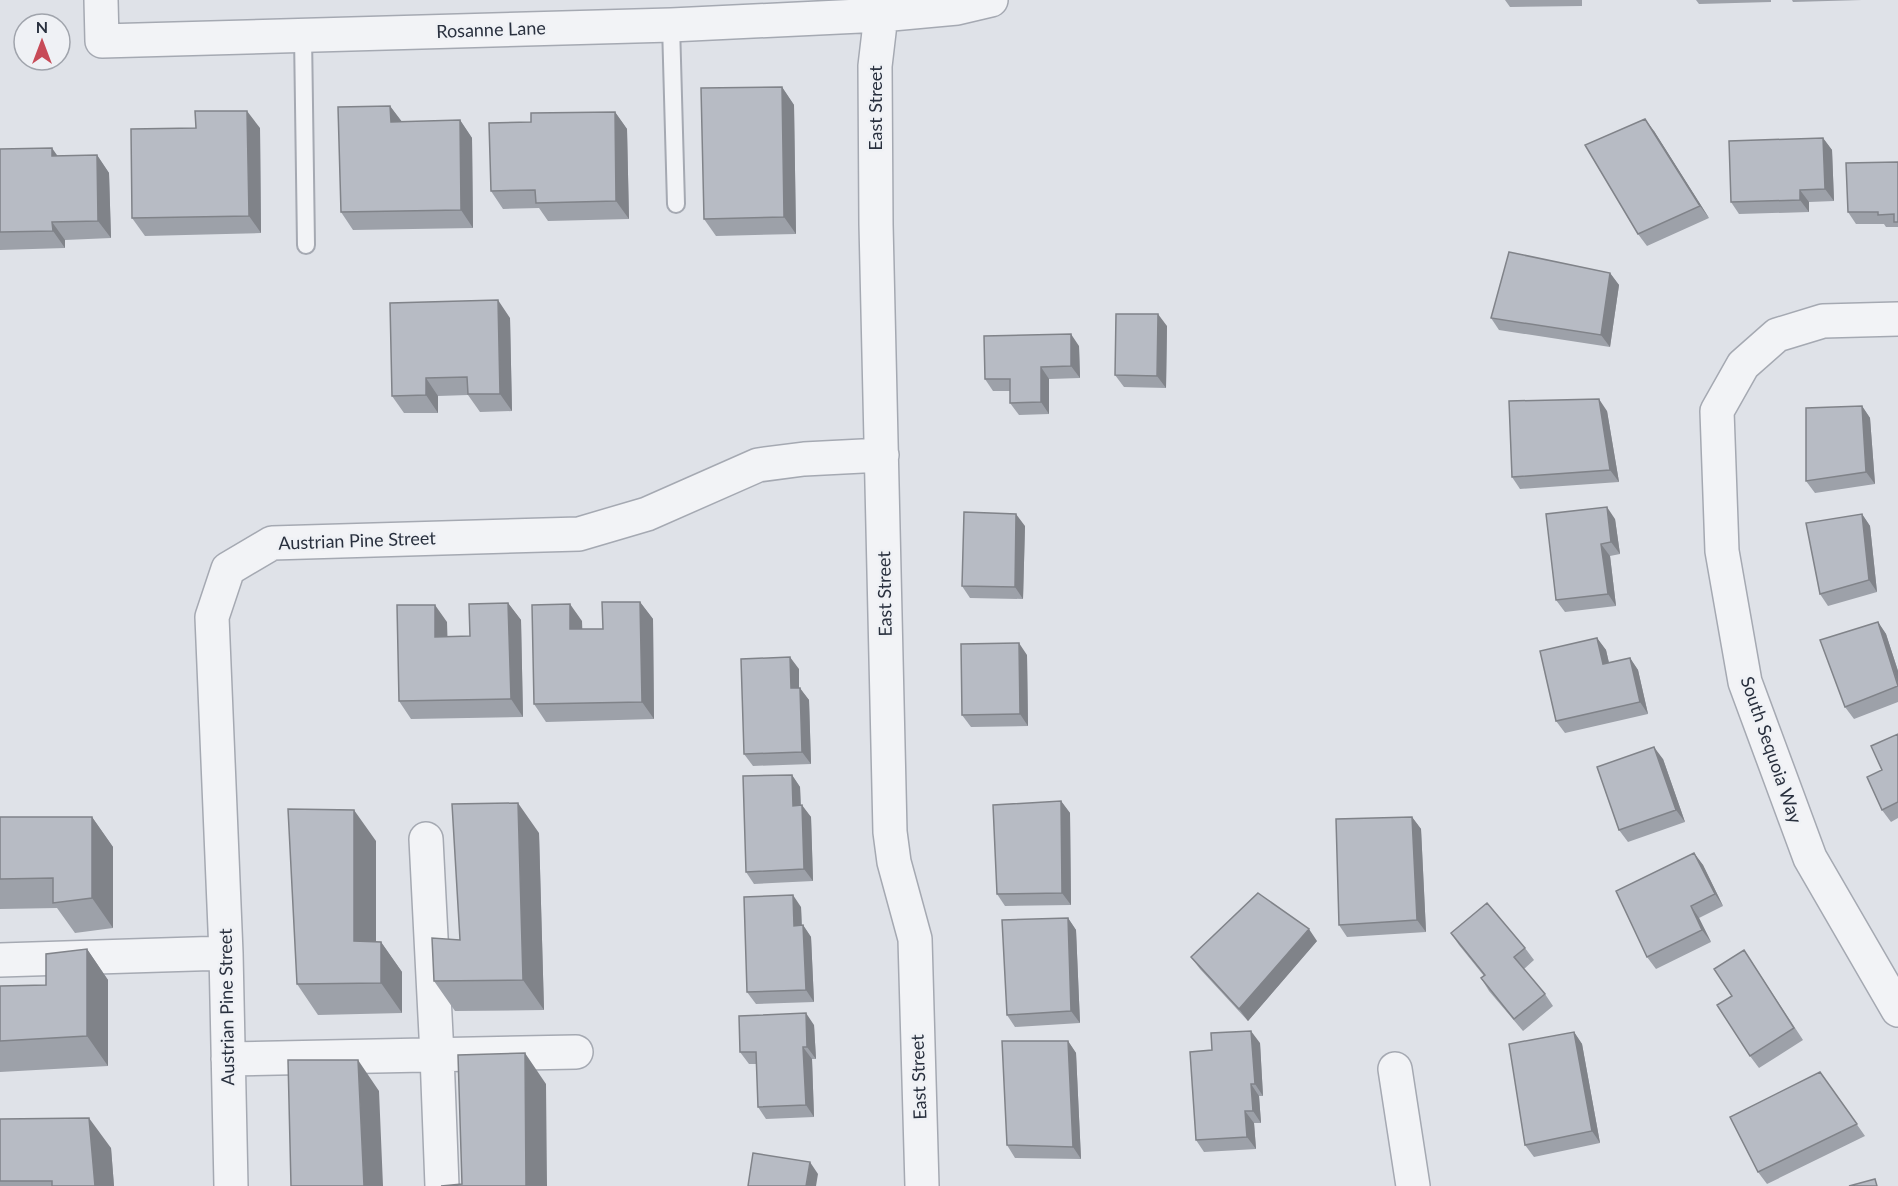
<svg xmlns="http://www.w3.org/2000/svg" width="1898" height="1186" viewBox="0 0 1898 1186" font-family="Lato,sans-serif">
  <style>
    .lines { fill: none; stroke-linecap: round; stroke-linejoin: round }
    .lane-casing { stroke: #a5a9b2; stroke-width: 20 }
    .street-casing { stroke: #a5a9b2; stroke-width: 36 }
    .lane { stroke: #f2f3f6; stroke-width: 16 }
    .street { stroke: #f2f3f6; stroke-width: 33 }
    .wall { fill: #9da1a9 }
    .shaded-wall { fill: #808389 }
    .building { fill: #b7bbc4; stroke: #808389; stroke-width: 1.5 }
    .labels { text-anchor: middle; stroke-width: 5; stroke-linejoin: round; paint-order: stroke }
    .street-label { font-size: 18px; fill: #29303e; stroke: #eff1f5 }
  </style>
  <rect width="100%" height="100%" fill="#dfe2e8"/>
  <g class="lines">
    <g class="lane-casing">
      <path id="lane" d="M 671,25 L 676,204
        M 303,35 L 306,245"/>
    </g>
    <g class="street-casing">
      <path id="street" d="M 101,0 L 102,41 L 671,25 L 881,15 L 957,8 L 991,0
        M 885,0 L 881,15 L 875,66 L 876,224 L 890,832 L 894,862 L 915,939 L 922,1186
        M 1898,319 L 1823,321 L 1777,335 L 1743,365 L 1717,411 L 1722,551 L 1745,682 L 1810,858 L 1898,1010
        M 426,839 L 437,1055 L 442,1186
        M 0,960 L 226,953
        M 228,1059 L 576,1052
        M 1395,1069 L 1413,1186
        M 231,1186 L 226,953 L 212,617 L 228,569 L 272,543 L 579,534 L 647,514 L 758,465 L 804,459 L 882,455"/>
    </g>
    <use href="#lane" class="lane"/>
    <use href="#street" class="street"/>
  </g>
  <path class="wall" d="M 1505,0 L 1582,0 L 1582,6 L 1510,7 Z
    M 1696,0 L 1771,0 L 1771,2 L 1699,4 Z
    M 1792,0 L 1862,0 L 1793,2 Z
    M 782,87 L 794,105 L 796,234 L 716,236 L 704,219 Z
    M 390,106 L 401,122 L 460,120 L 472,138 L 473,228 L 353,230 L 341,212 Z
    M 615,112 L 627,129 L 629,219 L 548,221 L 539,208 L 503,209 L 491,191 L 531,122 Z
    M 196,128 L 260,128 L 261,233 L 145,236 L 132,218 Z
    M 1654,131 L 1709,218 L 1647,246 L 1638,234 Z
    M 1823,138 L 1832,150 L 1834,201 L 1809,202 L 1809,212 L 1739,214 L 1731,202 Z
    M 0,149 L 58,156 L 97,155 L 109,173 L 111,238 L 65,240 L 65,248 L 0,250 Z
    M 1898,162 L 1898,227 L 1886,227 L 1884,224 L 1856,224 L 1848,212 Z
    M 1610,273 L 1619,285 L 1610,347 L 1499,330 L 1491,318 Z
    M 510,318 L 512,411 L 480,412 L 468,395 L 438,396 L 438,413 L 404,413 L 392,396 Z
    M 1167,326 L 1166,388 L 1124,387 L 1115,375 Z
    M 1079,346 L 1080,378 L 1049,379 L 1049,414 L 1019,415 L 1010,403 L 1010,391 L 993,391 L 985,379 Z
    M 1862,406 L 1870,418 L 1875,484 L 1815,493 L 1806,481 Z
    M 1607,411 L 1619,482 L 1520,489 L 1512,477 Z
    M 1862,514 L 1870,526 L 1877,592 L 1828,606 L 1820,594 Z
    M 1615,519 L 1620,554 L 1610,556 L 1616,606 L 1565,612 L 1556,600 Z
    M 1025,526 L 1023,599 L 970,598 L 962,586 Z
    M 640,602 L 653,619 L 654,719 L 546,722 L 534,704 L 582,621 L 582,629 L 603,629 Z
    M 508,603 L 521,620 L 523,717 L 411,719 L 399,701 L 447,622 L 447,636 L 470,636 Z
    M 1878,622 L 1886,634 L 1898,671 L 1898,702 L 1854,719 L 1845,707 Z
    M 1597,638 L 1606,650 L 1609,663 L 1630,658 L 1638,670 L 1648,714 L 1565,733 L 1556,721 Z
    M 1027,655 L 1028,726 L 971,727 L 962,715 Z
    M 799,669 L 799,688 L 809,700 L 811,764 L 753,766 L 744,754 Z
    M 1898,734 L 1898,818 L 1891,822 L 1882,810 L 1882,770 Z
    M 1663,759 L 1685,822 L 1628,842 L 1619,830 Z
    M 792,775 L 800,787 L 801,805 L 811,817 L 813,881 L 754,884 L 746,872 Z
    M 1061,801 L 1070,813 L 1071,905 L 1005,906 L 997,894 Z
    M 0,817 L 92,817 L 113,847 L 113,928 L 75,933 L 57,908 L 0,909 Z
    M 1412,817 L 1421,829 L 1426,932 L 1347,937 L 1339,925 Z
    M 539,833 L 544,1010 L 455,1011 L 434,981 L 460,940 Z
    M 376,841 L 376,942 L 381,942 L 402,972 L 402,1013 L 318,1015 L 297,984 Z
    M 1694,853 L 1703,865 L 1723,906 L 1699,918 L 1711,942 L 1656,969 L 1647,957 Z
    M 801,907 L 802,925 L 803,925 L 811,937 L 814,1002 L 756,1004 L 747,992 Z
    M 1068,918 L 1076,930 L 1080,1023 L 1015,1027 L 1007,1015 Z
    M 1451,933 L 1525,948 L 1534,960 L 1524,969 L 1545,994 L 1553,1006 L 1523,1031 L 1489,991 L 1481,978 L 1484,976 L 1459,945 Z
    M 1317,941 L 1248,1021 L 1200,969 L 1191,957 Z
    M 87,949 L 108,980 L 108,1066 L 0,1072 L 0,986 L 46,985 Z
    M 1744,950 L 1803,1040 L 1759,1068 L 1750,1056 L 1732,996 Z
    M 814,1025 L 816,1059 L 812,1059 L 814,1117 L 766,1119 L 758,1107 L 757,1064 L 749,1064 L 740,1052 Z
    M 1574,1032 L 1582,1044 L 1600,1143 L 1534,1157 L 1525,1145 Z
    M 1068,1041 L 1076,1053 L 1081,1159 L 1015,1158 L 1007,1145 Z
    M 1260,1043 L 1263,1096 L 1259,1096 L 1261,1123 L 1254,1123 L 1256,1149 L 1204,1152 L 1196,1140 L 1212,1050 Z
    M 1820,1072 L 1865,1136 L 1767,1184 L 1758,1172 Z
    M 0,1119 L 111,1148 L 114,1186 L 0,1186 Z"/>
  <path class="shaded-wall" d="M 782,87 L 794,105 L 796,234 L 784,217 Z
    M 390,106 L 403,123 L 391,122 Z
    M 247,111 L 260,128 L 261,233 L 249,216 Z
    M 615,112 L 627,129 L 629,219 L 616,201 Z
    M 1645,119 L 1654,131 L 1709,218 L 1700,206 Z
    M 460,120 L 472,138 L 473,228 L 461,210 Z
    M 1823,138 L 1832,150 L 1834,201 L 1825,189 Z
    M 52,148 L 64,165 L 52,156 Z
    M 97,155 L 109,173 L 111,238 L 98,221 Z
    M 1800,190 L 1809,202 L 1809,212 L 1800,200 Z
    M 52,222 L 65,240 L 65,248 L 53,231 Z
    M 1610,273 L 1619,285 L 1610,347 L 1601,335 Z
    M 498,300 L 510,318 L 512,411 L 500,394 Z
    M 1158,314 L 1167,326 L 1166,388 L 1157,376 Z
    M 1071,334 L 1079,346 L 1080,378 L 1071,366 Z
    M 1041,367 L 1049,379 L 1049,414 L 1041,402 Z
    M 426,378 L 438,396 L 438,413 L 426,395 Z
    M 1599,399 L 1607,411 L 1619,482 L 1610,470 Z
    M 1862,406 L 1870,418 L 1875,484 L 1866,472 Z
    M 1607,507 L 1615,519 L 1620,554 L 1611,542 Z
    M 1016,514 L 1025,526 L 1023,599 L 1015,587 Z
    M 1862,514 L 1870,526 L 1877,592 L 1869,580 Z
    M 1601,544 L 1610,556 L 1616,606 L 1608,594 Z
    M 640,602 L 653,619 L 654,719 L 642,702 Z
    M 508,603 L 521,620 L 523,717 L 511,699 Z
    M 570,604 L 582,621 L 583,647 L 570,629 Z
    M 435,605 L 447,622 L 448,654 L 435,637 Z
    M 1878,622 L 1886,634 L 1898,671 L 1898,684 Z
    M 1597,638 L 1606,650 L 1612,676 L 1603,664 Z
    M 1019,643 L 1027,655 L 1028,726 L 1020,714 Z
    M 790,657 L 799,669 L 799,700 L 791,688 Z
    M 1630,658 L 1638,670 L 1648,714 L 1640,702 Z
    M 800,688 L 809,700 L 811,764 L 802,752 Z
    M 1654,747 L 1663,759 L 1685,822 L 1676,810 Z
    M 792,775 L 800,787 L 801,818 L 793,806 Z
    M 1061,801 L 1070,813 L 1071,905 L 1062,893 Z
    M 518,803 L 539,833 L 544,1010 L 523,980 Z
    M 802,805 L 811,817 L 813,881 L 804,869 Z
    M 354,810 L 376,841 L 376,971 L 354,941 Z
    M 92,817 L 113,847 L 113,928 L 92,898 Z
    M 1412,817 L 1421,829 L 1426,932 L 1417,920 Z
    M 1694,853 L 1703,865 L 1723,906 L 1715,894 Z
    M 793,895 L 801,907 L 802,938 L 794,926 Z
    M 1691,906 L 1699,918 L 1711,942 L 1702,930 Z
    M 1068,918 L 1076,930 L 1080,1023 L 1071,1011 Z
    M 803,925 L 811,937 L 814,1002 L 806,990 Z
    M 1309,929 L 1317,941 L 1248,1021 L 1239,1009 Z
    M 381,942 L 402,972 L 402,1013 L 381,983 Z
    M 87,949 L 108,980 L 108,1066 L 87,1036 Z
    M 806,1013 L 814,1025 L 816,1059 L 807,1047 Z
    M 1251,1031 L 1260,1043 L 1263,1096 L 1255,1084 Z
    M 1574,1032 L 1582,1044 L 1600,1143 L 1592,1131 Z
    M 1068,1041 L 1076,1053 L 1081,1159 L 1073,1147 Z
    M 803,1047 L 812,1059 L 814,1117 L 806,1105 Z
    M 525,1053 L 546,1084 L 547,1186 L 526,1186 Z
    M 358,1060 L 379,1091 L 383,1186 L 364,1186 Z
    M 1251,1084 L 1259,1096 L 1261,1123 L 1253,1111 Z
    M 1245,1111 L 1254,1123 L 1256,1149 L 1247,1137 Z
    M 89,1118 L 111,1148 L 114,1186 L 95,1186 Z
    M 810,1162 L 818,1174 L 816,1186 L 806,1186 Z"/>
  <path class="building" d="M 782,87 L 784,217 L 704,219 L 701,88 Z
    M 390,106 L 391,122 L 460,120 L 461,210 L 341,212 L 338,107 Z
    M 195,111 L 247,111 L 249,216 L 132,218 L 131,129 L 196,128 Z
    M 615,112 L 616,201 L 536,203 L 535,190 L 491,191 L 489,123 L 531,122 L 531,113 Z
    M 1645,119 L 1700,206 L 1638,234 L 1585,145 Z
    M 1823,138 L 1825,189 L 1800,190 L 1800,200 L 1731,202 L 1729,141 Z
    M 52,148 L 52,156 L 97,155 L 98,221 L 52,222 L 53,231 L 0,232 L 0,149 Z
    M 1898,162 L 1898,222 L 1894,222 L 1894,214 L 1878,215 L 1878,212 L 1848,212 L 1846,163 Z
    M 1509,252 L 1610,273 L 1601,335 L 1491,318 Z
    M 498,300 L 500,394 L 468,394 L 467,377 L 426,378 L 426,395 L 392,396 L 390,303 Z
    M 1116,314 L 1158,314 L 1157,376 L 1115,375 Z
    M 1071,334 L 1071,366 L 1041,367 L 1041,402 L 1010,403 L 1010,379 L 985,379 L 984,336 Z
    M 1599,399 L 1610,470 L 1512,477 L 1509,401 Z
    M 1862,406 L 1866,472 L 1806,481 L 1806,408 Z
    M 1607,507 L 1611,542 L 1601,544 L 1608,594 L 1556,600 L 1546,514 Z
    M 964,512 L 1016,514 L 1015,587 L 962,586 Z
    M 1862,514 L 1869,580 L 1820,594 L 1806,523 Z
    M 602,602 L 640,602 L 642,702 L 534,704 L 532,605 L 570,604 L 570,629 L 603,629 Z
    M 508,603 L 511,699 L 399,701 L 397,605 L 435,605 L 435,637 L 470,636 L 469,604 Z
    M 1878,622 L 1898,686 L 1845,707 L 1820,640 Z
    M 1597,638 L 1603,664 L 1630,658 L 1640,702 L 1556,721 L 1540,651 Z
    M 1019,643 L 1020,714 L 962,715 L 961,644 Z
    M 790,657 L 791,688 L 800,688 L 802,752 L 744,754 L 741,659 Z
    M 1898,734 L 1898,802 L 1882,810 L 1867,777 L 1882,770 L 1871,746 Z
    M 1654,747 L 1676,810 L 1619,830 L 1597,767 Z
    M 792,775 L 793,806 L 802,805 L 804,869 L 746,872 L 743,776 Z
    M 1061,801 L 1062,893 L 997,894 L 993,805 Z
    M 518,803 L 523,980 L 434,981 L 432,938 L 460,940 L 452,804 Z
    M 288,809 L 354,810 L 354,941 L 381,942 L 381,983 L 297,984 Z
    M 0,817 L 92,817 L 92,898 L 53,903 L 53,878 L 0,879 Z
    M 1412,817 L 1417,920 L 1339,925 L 1336,819 Z
    M 1694,853 L 1715,894 L 1691,906 L 1702,930 L 1647,957 L 1616,891 Z
    M 1258,893 L 1309,929 L 1239,1009 L 1191,957 Z
    M 793,895 L 794,926 L 803,925 L 806,990 L 747,992 L 744,897 Z
    M 1487,903 L 1525,948 L 1514,957 L 1545,994 L 1514,1019 L 1481,978 L 1485,975 L 1451,933 Z
    M 1068,918 L 1071,1011 L 1007,1015 L 1002,920 Z
    M 87,949 L 87,1036 L 0,1041 L 0,986 L 46,985 L 46,954 Z
    M 1744,950 L 1794,1028 L 1750,1056 L 1717,1005 L 1732,996 L 1714,969 Z
    M 806,1013 L 807,1047 L 803,1047 L 806,1105 L 758,1107 L 756,1052 L 740,1052 L 739,1016 Z
    M 1251,1031 L 1255,1084 L 1251,1084 L 1253,1111 L 1245,1111 L 1247,1137 L 1196,1140 L 1190,1052 L 1212,1050 L 1211,1033 Z
    M 1574,1032 L 1592,1131 L 1525,1145 L 1509,1044 Z
    M 1002,1041 L 1068,1041 L 1073,1147 L 1007,1145 Z
    M 525,1053 L 526,1186 L 441,1186 L 462,1184 L 458,1055 Z
    M 288,1060 L 358,1060 L 364,1186 L 291,1186 Z
    M 1820,1072 L 1857,1124 L 1758,1172 L 1730,1117 Z
    M 89,1118 L 95,1186 L 52,1186 L 52,1181 L 0,1181 L 0,1119 Z
    M 753,1153 L 810,1162 L 806,1186 L 748,1186 Z
    M 1875,1179 L 1877,1186 L 1849,1186 Z"/>
  <g class="labels">
    <g class="street-label">
      <text transform="translate(491 30) rotate(-2)" y="6">Rosanne Lane</text>
      <text transform="translate(876 108) rotate(-90)" y="6">East Street</text>
      <text transform="translate(357 541) rotate(-2)" y="6">Austrian Pine Street</text>
      <text transform="translate(885 594) rotate(-91)" y="6">East Street</text>
      <text transform="translate(1771 750) rotate(71)" y="6">South Sequoia Way</text>
      <text transform="translate(227 1007) rotate(-91)" y="6">Austrian Pine Street</text>
      <text transform="translate(919 1077) rotate(-92)" y="6">East Street</text>
    </g>
  </g>
  <g transform="translate(42 42)"><circle r="28" fill="#eff1f5" stroke="#a0a4ac" stroke-width="1.5"/>
  <path d="M0-4.5L10 22L0 15L-10 22Z" fill="#c74a57"/>
  <text y="-9" font-size="16" font-weight="bold" text-anchor="middle" fill="#29303e">N</text>
  </g>
</svg>
